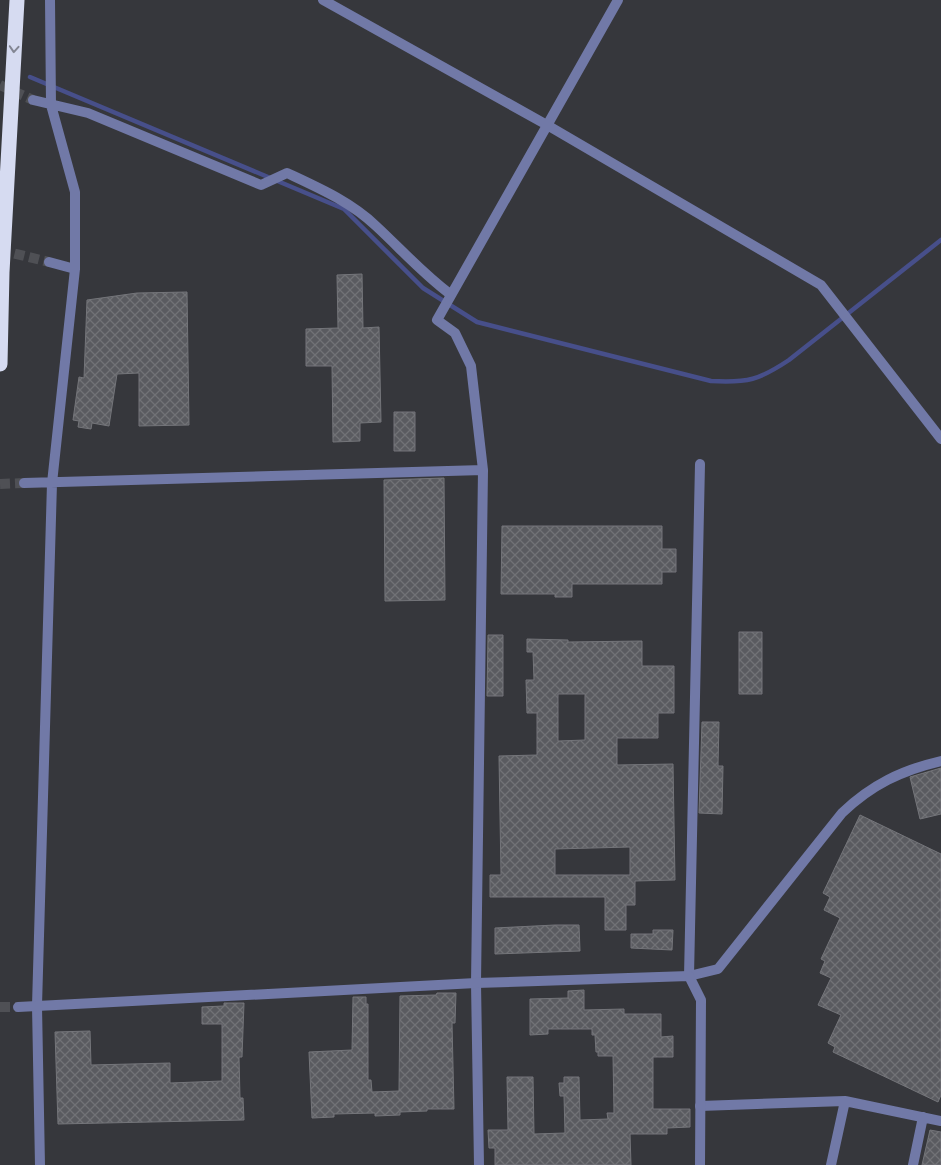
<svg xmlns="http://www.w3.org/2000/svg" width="941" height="1165" viewBox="0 0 941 1165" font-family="'Open Sans',sans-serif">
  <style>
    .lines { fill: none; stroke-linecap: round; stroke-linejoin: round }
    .stream { stroke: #474f8a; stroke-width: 4.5 }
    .building { fill: url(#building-cross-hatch); stroke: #74757a; fill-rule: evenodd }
    .minor-tunnel { stroke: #4f5055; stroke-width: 10; stroke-dasharray: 10 5; stroke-linecap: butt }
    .tertiary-tunnel { stroke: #4f5055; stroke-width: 10; stroke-dasharray: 10 5; stroke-linecap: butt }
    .minor { stroke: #7179a7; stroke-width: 10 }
    .tertiary { stroke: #7179a7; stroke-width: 10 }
    .motorway { stroke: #d6dbf1; stroke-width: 15 }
    .oneway { stroke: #838693 }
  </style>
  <defs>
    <pattern id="building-cross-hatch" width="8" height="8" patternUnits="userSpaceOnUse" patternTransform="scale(1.25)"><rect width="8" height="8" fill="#5a5b60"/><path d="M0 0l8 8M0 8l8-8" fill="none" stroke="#717276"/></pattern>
  </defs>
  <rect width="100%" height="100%" fill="#36373c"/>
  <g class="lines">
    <path class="stream" d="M 30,77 L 344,209 L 423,288 L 477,322 L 711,381 C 748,383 759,380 789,360 L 941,240"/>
  </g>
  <path class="building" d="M 362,274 L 363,328 L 379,327 L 381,422 L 360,423 L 360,441 L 333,442 L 332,366 L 306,366 L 306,329 L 338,328 L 337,275 Z
    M 187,292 L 189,425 L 139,426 L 139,373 L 117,374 L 109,426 L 92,423 L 91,429 L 78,427 L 79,421 L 73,420 L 79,377 L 84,378 L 87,300 L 137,293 Z
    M 394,412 L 415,412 L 415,451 L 394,451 Z
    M 444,478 L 445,600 L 385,601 L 384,480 Z
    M 502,526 L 662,526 L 662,549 L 676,549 L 676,572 L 662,572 L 662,584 L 572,584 L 572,597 L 555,597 L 555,594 L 501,594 Z
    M 739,632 L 762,632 L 762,694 L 739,694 Z
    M 488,635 L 503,635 L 503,696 L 487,696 Z
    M 527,639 L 568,640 L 568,642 L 642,641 L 642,666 L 674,666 L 674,713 L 658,713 L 658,738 L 617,738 L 617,765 L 673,764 L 675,880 L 635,881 L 635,905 L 626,905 L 626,930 L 605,930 L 605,897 L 490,897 L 490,875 L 501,875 L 499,756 L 537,755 L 537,713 L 527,713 L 526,680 L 534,680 L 533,652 L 527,652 ZM 558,694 L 585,694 L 585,740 L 558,741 ZM 630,847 L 630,875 L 555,875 L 555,849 Z
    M 702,722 L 719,722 L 718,766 L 723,766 L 722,814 L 699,813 Z
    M 941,768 L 941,814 L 920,819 L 910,777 Z
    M 860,815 L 941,854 L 941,1095 L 938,1102 L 833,1052 L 835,1047 L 828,1043 L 841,1015 L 818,1005 L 831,978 L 820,973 L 825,961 L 821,959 L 840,918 L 824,910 L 830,897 L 823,893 Z
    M 555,925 L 579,925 L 580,951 L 495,954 L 495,928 Z
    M 653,930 L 673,930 L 672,950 L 631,948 L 631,934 L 653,934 Z
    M 584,990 L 584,1010 L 624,1009 L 624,1014 L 661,1014 L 661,1037 L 673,1036 L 673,1057 L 653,1057 L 653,1109 L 690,1109 L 690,1127 L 667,1128 L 667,1134 L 630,1134 L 631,1165 L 495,1165 L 495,1148 L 489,1148 L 488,1130 L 508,1130 L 507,1077 L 533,1077 L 534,1134 L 565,1133 L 564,1096 L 560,1096 L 559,1083 L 564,1083 L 564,1077 L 579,1077 L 580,1120 L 608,1119 L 607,1113 L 614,1113 L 613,1056 L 598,1056 L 598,1052 L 596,1052 L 595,1035 L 592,1035 L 592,1029 L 548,1029 L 548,1034 L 530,1035 L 530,999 L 568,998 L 568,991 Z
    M 437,993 L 456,993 L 455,1023 L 452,1023 L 454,1109 L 427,1109 L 427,1111 L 400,1112 L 400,1115 L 375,1116 L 375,1113 L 334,1114 L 334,1117 L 312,1118 L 309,1052 L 352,1050 L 353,997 L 366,997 L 366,1004 L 368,1004 L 368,1080 L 371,1080 L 372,1092 L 399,1091 L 400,996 L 436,995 Z
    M 224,1003 L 244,1003 L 242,1057 L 239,1057 L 240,1098 L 243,1098 L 244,1120 L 58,1124 L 55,1032 L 90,1031 L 91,1065 L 170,1063 L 170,1083 L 222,1081 L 222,1024 L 202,1024 L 202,1007 L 224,1006 Z
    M 930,1130 L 941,1132 L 941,1165 L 922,1165 Z"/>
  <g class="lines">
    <path class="minor-tunnel" d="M 0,85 L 33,100
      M 0,250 L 49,262
      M 0,484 L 24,483"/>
    <path class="tertiary-tunnel" d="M 0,1007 L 18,1007"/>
    <path class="minor" d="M 323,0 L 547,125 L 821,285 L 941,439
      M 33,100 L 88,113 L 261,185 L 287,173 C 319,188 351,202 376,226 C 402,250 421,272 450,294
      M 49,262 L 75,269
      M 700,464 L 689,976 L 718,969 L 842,813 C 871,785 902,770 941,761
      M 24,483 L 483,470
      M 700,1106 L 845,1101 L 941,1121
      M 40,1165 L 37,1006 L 52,483 L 75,269 L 75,192 L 51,105 L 50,0
      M 479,1165 L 476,983 L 483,470 L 471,366 L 455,333 L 437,320 L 618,0
      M 831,1165 L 845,1101
      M 913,1165 L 923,1117"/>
    <path class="tertiary" d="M 18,1007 L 476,983 L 689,976 L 701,1000 L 700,1165"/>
    <path class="motorway" d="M 0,364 L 2,272 L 17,0"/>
  </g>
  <defs><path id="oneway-chevron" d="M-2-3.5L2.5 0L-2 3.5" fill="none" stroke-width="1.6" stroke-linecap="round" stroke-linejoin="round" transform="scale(1.25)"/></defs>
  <use class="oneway" href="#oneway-chevron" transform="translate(14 49) rotate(94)"/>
</svg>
